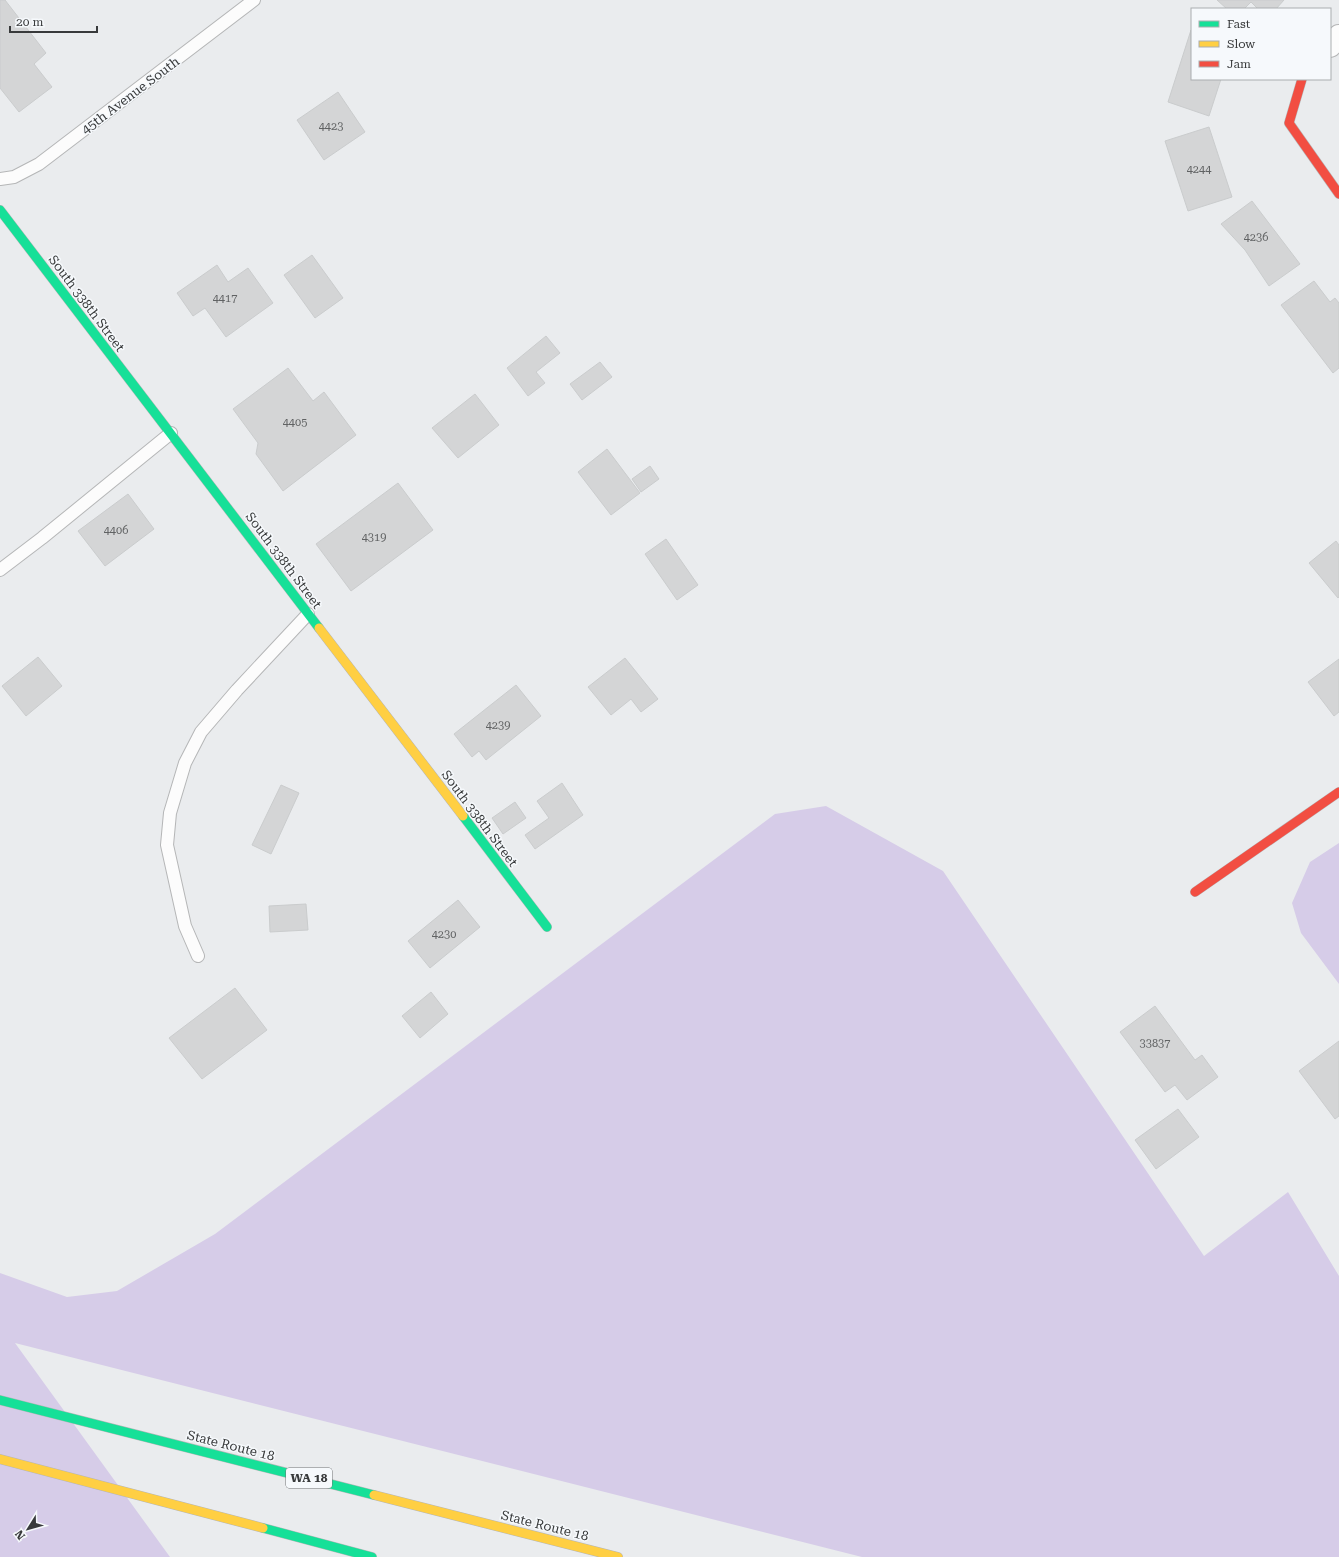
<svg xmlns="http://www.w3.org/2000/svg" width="1339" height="1557" viewBox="0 0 1339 1557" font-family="'Roboto Serif',serif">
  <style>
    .green { fill: #d6cce8 }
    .building { fill: #d4d5d6; stroke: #cacccd }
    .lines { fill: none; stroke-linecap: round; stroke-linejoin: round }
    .lane-casing { stroke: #b5b6b7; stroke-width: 14 }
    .street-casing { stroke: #b5b6b7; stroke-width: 24 }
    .fast-casing { stroke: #b5b6b7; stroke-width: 10 }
    .slow-casing { stroke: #b5b6b7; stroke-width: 10 }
    .jam-casing { stroke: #b5b6b7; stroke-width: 10 }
    .lane { stroke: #fcfcfc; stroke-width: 12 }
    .street { stroke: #fcfcfc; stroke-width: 22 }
    .fast { stroke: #16e098; stroke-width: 9 }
    .slow { stroke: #ffcf43; stroke-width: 9 }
    .jam { stroke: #f24e42; stroke-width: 9 }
    .labels { text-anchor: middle; stroke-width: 3; stroke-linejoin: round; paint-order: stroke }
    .number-label { font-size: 11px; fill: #606263 }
    .shield { fill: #f6f9fc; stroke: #717375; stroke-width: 1 }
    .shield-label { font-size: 12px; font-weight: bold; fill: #383a3b }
    .street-label { font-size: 13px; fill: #383a3b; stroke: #f6f9fc }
  </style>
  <rect width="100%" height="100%" fill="#eaecee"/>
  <path class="green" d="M 826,806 L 943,871 L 1204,1256 L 1288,1192 L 1339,1276 L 1339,1557 L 862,1557 L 15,1343 L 170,1557 L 0,1557 L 0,1273 L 67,1297 L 117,1291 L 215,1234 L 775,814 Z
    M 1339,843 L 1339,984 L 1301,933 L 1292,903 L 1310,862 Z"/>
  <path class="building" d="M 0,0 L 5,0 L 46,53 L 34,64 L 52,87 L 19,112 L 0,88 Z
    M 1217,0 L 1284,0 L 1276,9 L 1258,9 L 1251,2 L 1244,9 L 1227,9 Z
    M 1191,30 L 1192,79 L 1221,79 L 1209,116 L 1168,102 Z
    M 338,92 L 365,132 L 324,160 L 297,120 Z
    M 1209,127 L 1232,197 L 1188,211 L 1165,141 Z
    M 1252,201 L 1300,264 L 1269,286 L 1245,250 L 1221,224 Z
    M 312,255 L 343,298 L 315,318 L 284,275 Z
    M 217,265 L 228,282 L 248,268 L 273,303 L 226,337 L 205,308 L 193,316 L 177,293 Z
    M 1314,281 L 1330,302 L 1335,298 L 1339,303 L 1339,368 L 1333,373 L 1281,305 Z
    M 546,336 L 560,353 L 536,372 L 545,383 L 528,396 L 507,368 Z
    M 600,362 L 612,377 L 582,400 L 570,384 Z
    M 288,368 L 313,401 L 324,392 L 356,435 L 283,491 L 256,454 L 258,443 L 233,409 Z
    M 475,394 L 499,425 L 458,458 L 432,428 Z
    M 607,449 L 640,493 L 611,515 L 578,472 Z
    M 650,466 L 659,479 L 641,492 L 632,479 Z
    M 398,483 L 433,530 L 351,591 L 316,544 Z
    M 128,494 L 154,529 L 105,566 L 78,531 Z
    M 666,539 L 698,585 L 677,600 L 645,554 Z
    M 1336,541 L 1339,545 L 1339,597 L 1338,598 L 1309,563 Z
    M 38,657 L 62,686 L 26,716 L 2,686 Z
    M 625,658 L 658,699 L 641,712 L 631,699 L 611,715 L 588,687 Z
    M 1339,659 L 1339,712 L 1334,716 L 1308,682 Z
    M 516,685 L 541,716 L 486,760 L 479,751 L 472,757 L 454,734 Z
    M 562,783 L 583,815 L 535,849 L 525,835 L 549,818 L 537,801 Z
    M 281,785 L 299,793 L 271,854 L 252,845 Z
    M 515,802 L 526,818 L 503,834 L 492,818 Z
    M 458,900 L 480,927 L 430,968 L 408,941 Z
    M 306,904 L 308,930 L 270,932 L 269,906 Z
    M 235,988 L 267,1030 L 202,1079 L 169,1038 Z
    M 431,992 L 448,1014 L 420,1038 L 402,1016 Z
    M 1155,1006 L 1195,1060 L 1202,1055 L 1218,1077 L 1187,1100 L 1175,1085 L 1165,1092 L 1120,1032 Z
    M 1339,1041 L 1339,1116 L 1335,1119 L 1299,1071 Z
    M 1178,1109 L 1199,1137 L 1156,1169 L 1135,1140 Z"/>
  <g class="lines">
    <g class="lane-casing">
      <path id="lane" d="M 0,179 L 14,177 L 39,164 L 254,0
        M 0,570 L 42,538 L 171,433
        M 198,956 L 185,926 L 167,845 L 170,813 L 185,763 L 201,732 L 237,690 L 308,614"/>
    </g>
    <g class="street-casing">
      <path id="street" d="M 1330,46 L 1339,36"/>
    </g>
    <g class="fast-casing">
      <path id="fast" d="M 0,210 L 319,628
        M 463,816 L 547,927
        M 0,1400 L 374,1495
        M 263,1528 L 372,1557"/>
    </g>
    <g class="slow-casing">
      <path id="slow" d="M 319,628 L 463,816
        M 0,1459 L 263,1528
        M 374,1495 L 618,1557"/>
    </g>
    <g class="jam-casing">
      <path id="jam" d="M 1302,79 L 1289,123 L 1339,194
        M 1195,892 L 1339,792"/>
    </g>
    <use href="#lane" class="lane"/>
    <use href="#street" class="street"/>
    <use href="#fast" class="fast"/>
    <use href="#slow" class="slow"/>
    <use href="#jam" class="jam"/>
  </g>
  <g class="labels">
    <g class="number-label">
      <text x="331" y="130">4423</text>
      <text x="1199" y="173">4244</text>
      <text x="1256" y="241">4236</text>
      <text x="225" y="302">4417</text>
      <text x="295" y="426">4405</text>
      <text x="116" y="534">4406</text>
      <text x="374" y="541">4319</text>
      <text x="498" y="729">4239</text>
      <text x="444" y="938">4230</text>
      <text x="1155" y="1047">33837</text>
    </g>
    <rect class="shield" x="286" y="1468" width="46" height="20" rx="3"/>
    <g class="shield-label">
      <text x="309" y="1482">WA 18</text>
    </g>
    <g class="street-label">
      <text transform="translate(130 95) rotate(-37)" y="5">45th Avenue South</text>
      <text transform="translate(87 303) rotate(53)" y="5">South 338th Street</text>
      <text transform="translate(284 560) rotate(53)" y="5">South 338th Street</text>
      <text transform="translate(480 818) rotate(53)" y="5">South 338th Street</text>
      <text transform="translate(231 1445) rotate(14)" y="5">State Route 18</text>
      <text transform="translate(545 1525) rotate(14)" y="5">State Route 18</text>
    </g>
  </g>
  <rect x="1191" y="8" width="140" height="72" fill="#f6f9fc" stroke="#aaadaf"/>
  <rect x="1199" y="21" width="20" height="6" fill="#16e098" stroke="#aaadaf"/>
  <text x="1227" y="28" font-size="12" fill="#383a3b">Fast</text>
  <rect x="1199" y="41" width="20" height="6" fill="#ffcf43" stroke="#aaadaf"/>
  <text x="1227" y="48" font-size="12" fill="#383a3b">Slow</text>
  <rect x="1199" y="61" width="20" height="6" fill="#f24e42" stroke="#aaadaf"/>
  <text x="1227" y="68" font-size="12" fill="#383a3b">Jam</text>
  <g transform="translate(28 1529) rotate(233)" stroke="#f6f9fc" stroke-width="3" paint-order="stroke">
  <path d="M0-3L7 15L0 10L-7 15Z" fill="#383a3b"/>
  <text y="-6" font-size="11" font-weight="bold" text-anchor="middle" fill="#383a3b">N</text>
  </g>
  <path d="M10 26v6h87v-6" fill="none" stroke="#383a3b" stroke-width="2"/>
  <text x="16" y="26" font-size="12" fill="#383a3b" stroke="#f6f9fc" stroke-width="3" paint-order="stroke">20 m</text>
</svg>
